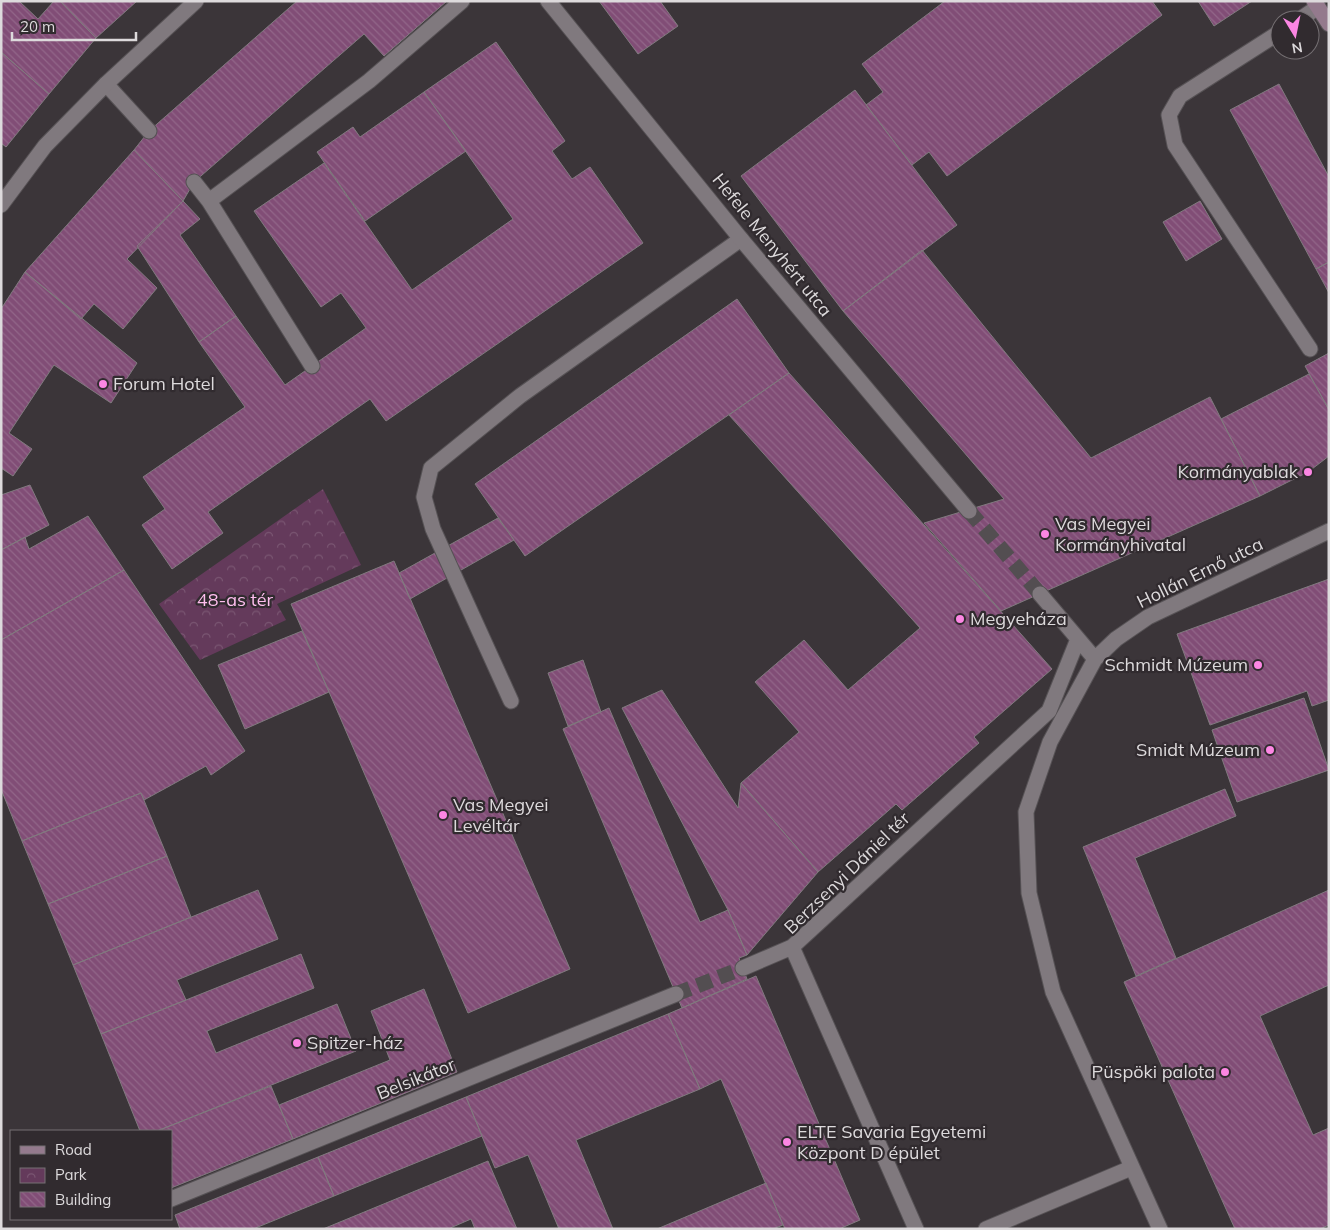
<svg xmlns="http://www.w3.org/2000/svg" width="1330" height="1230" viewBox="0 0 1330 1230" font-family="Mulish,sans-serif">
  <style>
    .park { fill: url(#park-crowns) }
    .building { fill: url(#building-back-hatch); stroke: #817a7f }
    .lines { fill: none; stroke-linecap: round; stroke-linejoin: round }
    .street-tunnel { stroke: #534e51; stroke-width: 15; stroke-dasharray: 15 8; stroke-linecap: butt }
    .lane-casing { stroke: #565255; stroke-width: 17 }
    .street-casing { stroke: #565255; stroke-width: 17 }
    .secondary-casing { stroke: #565255; stroke-width: 17 }
    .lane { stroke: #80797e; stroke-width: 15 }
    .street { stroke: #80797e; stroke-width: 15 }
    .secondary { stroke: #947a8d; stroke-width: 15 }
    .poi-dot { fill: #fc86e3; stroke: #312b2f; stroke-width: 2 }
    .labels { text-anchor: middle; stroke-width: 4.5; stroke-linejoin: round; paint-order: stroke }
    .street-label { font-size: 18px; fill: #dddadc; stroke: #312b2f }
    .poi-label { font-size: 18px; fill: #dddadc; stroke: #312b2f; text-anchor: start }
    .park-label { font-size: 18px; fill: #febeee; stroke: #312b2f }
  </style>
  <defs>
    <pattern id="park-crowns" width="20" height="18" patternUnits="userSpaceOnUse" patternTransform="scale(1.25)"><rect width="20" height="18" fill="#643a5b"/><path d="M2 6a3 3 0 1 1 6 0M12 15a3 3 0 1 1 6 0" fill="none" stroke="#7a5672"/></pattern>
    <pattern id="building-back-hatch" width="6" height="6" patternUnits="userSpaceOnUse" patternTransform="scale(1.25)"><rect width="6" height="6" fill="#814d76"/><path d="M-1 5l2 2M0 0l6 6M5-1l2 2" fill="none" stroke="#926689"/></pattern>
  </defs>
  <rect width="100%" height="100%" fill="#3b3539"/>
  <path class="park" d="M 323,489 L 361,565 L 277,604 L 286,620 L 200,660 L 159,604 Z"/>
  <path class="building" d="M 1,1 L 19,1 L 38,19 L 54,1 L 60,1 L 96,38 L 49,94 L 1,52 Z
    M 60,1 L 137,1 L 96,38 Z
    M 297,1 L 447,1 L 384,56 L 364,34 L 194,182 L 183,201 L 134,150 L 149,131 Z
    M 599,1 L 660,1 L 678,26 L 638,54 Z
    M 945,1 L 1152,1 L 1162,15 L 947,176 L 929,152 L 912,165 L 866,105 L 883,92 L 862,64 Z
    M 1198,1 L 1252,1 L 1214,26 Z
    M 496,42 L 565,141 L 552,151 L 572,179 L 590,167 L 643,243 L 386,421 L 370,399 L 208,512 L 223,533 L 172,569 L 142,525 L 165,509 L 143,477 L 245,407 L 199,342 L 236,316 L 285,385 L 366,328 L 341,293 L 321,307 L 254,211 L 324,163 L 412,290 L 513,219 L 424,92 Z
    M 1,52 L 49,94 L 6,147 L 1,143 Z
    M 1279,84 L 1329,177 L 1329,262 L 1316,269 L 1230,110 Z
    M 855,90 L 957,225 L 843,311 L 741,176 Z
    M 424,92 L 466,151 L 365,221 L 317,152 L 353,127 L 360,137 Z
    M 134,150 L 183,201 L 127,259 L 157,288 L 123,329 L 94,304 L 81,319 L 25,272 Z
    M 183,201 L 200,219 L 180,235 L 236,316 L 199,342 L 137,246 Z
    M 1200,201 L 1222,239 L 1186,261 L 1163,222 Z
    M 922,250 L 1091,458 L 1210,397 L 1260,496 L 1001,611 L 924,523 L 1004,499 L 843,311 Z
    M 1329,262 L 1329,293 L 1316,269 Z
    M 25,272 L 137,363 L 111,403 L 54,365 L 9,433 L 32,449 L 13,476 L 1,468 L 1,309 Z
    M 737,299 L 789,373 L 525,556 L 475,484 Z
    M 1329,353 L 1329,410 L 1305,366 Z
    M 789,373 L 1052,669 L 974,737 L 979,743 L 902,810 L 896,804 L 818,872 L 741,783 L 799,732 L 755,682 L 804,640 L 848,690 L 920,628 L 729,415 Z
    M 1309,374 L 1329,410 L 1329,456 L 1308,472 L 1260,496 L 1221,419 Z
    M 30,485 L 49,525 L 1,550 L 1,495 Z
    M 88,516 L 124,570 L 1,640 L 1,550 L 25,537 L 29,549 Z
    M 498,518 L 514,540 L 410,599 L 399,573 Z
    M 394,561 L 570,969 L 468,1013 L 291,604 Z
    M 124,570 L 245,751 L 211,775 L 206,766 L 144,800 L 141,793 L 22,841 L 1,789 L 1,640 Z
    M 1329,579 L 1329,700 L 1312,706 L 1307,691 L 1210,725 L 1177,634 Z
    M 302,631 L 329,692 L 245,729 L 218,665 Z
    M 583,660 L 601,712 L 568,726 L 548,673 Z
    M 662,690 L 738,808 L 741,783 L 818,872 L 747,955 L 728,910 L 622,708 Z
    M 1304,698 L 1329,770 L 1237,802 L 1212,730 Z
    M 609,708 L 700,922 L 728,910 L 747,955 L 739,958 L 747,979 L 682,1008 L 563,729 Z
    M 1225,789 L 1236,816 L 1135,858 L 1176,958 L 1136,976 L 1083,847 Z
    M 141,793 L 167,856 L 48,904 L 22,841 Z
    M 167,856 L 191,917 L 73,965 L 48,904 Z
    M 258,890 L 278,939 L 177,980 L 186,1000 L 101,1034 L 73,965 Z
    M 1329,890 L 1329,985 L 1260,1016 L 1313,1135 L 1329,1128 L 1329,1225 L 1320,1229 L 1235,1229 L 1124,982 Z
    M 301,954 L 314,988 L 207,1031 L 216,1053 L 337,1004 L 356,1051 L 157,1131 L 140,1131 L 101,1034 Z
    M 756,976 L 860,1220 L 839,1229 L 785,1229 L 721,1079 L 700,1089 L 668,1014 Z
    M 424,989 L 457,1072 L 293,1139 L 279,1105 L 390,1060 L 371,1011 Z
    M 668,1014 L 700,1089 L 576,1140 L 613,1229 L 559,1229 L 528,1155 L 495,1168 L 466,1097 Z
    M 271,1086 L 293,1139 L 171,1188 L 171,1131 L 157,1131 Z
    M 466,1097 L 482,1136 L 334,1196 L 318,1157 Z
    M 318,1157 L 334,1196 L 253,1229 L 180,1229 L 175,1215 Z
    M 488,1161 L 517,1229 L 475,1229 L 471,1219 L 448,1229 L 323,1229 Z
    M 766,1183 L 783,1225 L 773,1229 L 657,1229 Z"/>
  <g class="lines">
    <path class="street-tunnel" d="M 969,511 L 1040,594
      M 676,994 L 743,968"/>
    <g class="lane-casing">
      <path id="lane" d="M 1299,20 L 1318,7
        M 1280,32 L 1180,96 L 1169,115 L 1175,145 L 1310,349
        M 106,84 L 149,131
        M 194,182 L 209,201 L 312,366
        M 209,201 L 369,81 L 462,1
        M 511,701 L 433,529 L 424,497 L 431,468 L 520,396 L 741,239"/>
    </g>
    <g class="street-casing">
      <path id="street" d="M 548,1 L 741,239 L 969,511
        M 1,205 L 45,146 L 106,84 L 196,1
        M 1040,594 L 1095,659
        M 792,947 L 916,1229
        M 743,968 L 792,947 L 1049,711 L 1078,639
        M 171,1199 L 676,994
        M 986,1229 L 1131,1168
        M 1160,1229 L 1053,992 L 1029,893 L 1026,812 L 1050,742 L 1095,659 L 1116,639 L 1148,617 L 1329,531"/>
    </g>
    <g class="secondary-casing">
      <path id="secondary" d="M 1314,1 L 1329,24"/>
    </g>
    <use href="#lane" class="lane"/>
    <use href="#street" class="street"/>
    <use href="#secondary" class="secondary"/>
  </g>
  <g class="poi-dot">
    <circle cx="103" cy="384" r="5"/>
    <circle cx="1308" cy="472" r="5"/>
    <circle cx="1045" cy="534" r="5"/>
    <circle cx="960" cy="619" r="5"/>
    <circle cx="1258" cy="665" r="5"/>
    <circle cx="1270" cy="750" r="5"/>
    <circle cx="443" cy="815" r="5"/>
    <circle cx="297" cy="1043" r="5"/>
    <circle cx="1225" cy="1072" r="5"/>
    <circle cx="787" cy="1142" r="5"/>
  </g>
  <g class="labels">
    <g class="street-label">
      <text transform="translate(772 245) rotate(51)" y="6">Hefele Menyhért utca</text>
      <text transform="translate(1200 573) rotate(-26)" y="6">Hollán Ernő utca</text>
      <text transform="translate(847 873) rotate(-44)" y="6">Berzsenyi Dániel tér</text>
      <text transform="translate(416 1079) rotate(-22)" y="6">Belsikátor</text>
    </g>
    <g class="poi-label">
      <text x="113" y="390">Forum Hotel</text>
      <text x="1298" y="478" text-anchor="end">Kormányablak</text>
      <text x="1055" y="530">Vas Megyei<tspan x="1055" dy="21">Kormányhivatal</tspan></text>
      <text x="970" y="625">Megyeháza</text>
      <text x="1248" y="671" text-anchor="end">Schmidt Múzeum</text>
      <text x="1260" y="756" text-anchor="end">Smidt Múzeum</text>
      <text x="453" y="811">Vas Megyei<tspan x="453" dy="21">Levéltár</tspan></text>
      <text x="307" y="1049">Spitzer-ház</text>
      <text x="1215" y="1078" text-anchor="end">Püspöki palota</text>
      <text x="797" y="1138">ELTE Savaria Egyetemi<tspan x="797" dy="21">Központ D épület</tspan></text>
    </g>
    <g class="park-label">
      <text x="235" y="606">48-as tér</text>
    </g>
  </g>
  <rect width="1330" height="1230" fill="none" stroke="#dddadc" stroke-width="5"/>
  <rect x="10" y="1130" width="162" height="90" fill="#312b2f" stroke="#767174"/>
  <rect x="20" y="1146" width="25" height="8" fill="#947a8d" stroke="#767174"/>
  <text x="55" y="1155" font-size="15" fill="#dddadc">Road</text>
  <rect x="20" y="1168" width="25" height="15" fill="url(#park-crowns)" stroke="#767174"/>
  <text x="55" y="1180" font-size="15" fill="#dddadc">Park</text>
  <rect x="20" y="1192" width="25" height="15" fill="url(#building-back-hatch)" stroke="#767174"/>
  <text x="55" y="1205" font-size="15" fill="#dddadc">Building</text>
  <g transform="translate(1295 35) rotate(170)"><circle r="24" fill="#312b2f" stroke="#767174"/>
  <path d="M0-4L9 19L0 12L-9 19Z" fill="#fc86e3"/>
  <text y="-8" font-size="14" font-weight="bold" text-anchor="middle" fill="#dddadc">N</text>
  </g>
  <path d="M12 32v8h124v-8" fill="none" stroke="#dddadc" stroke-width="2.5"/>
  <text x="20" y="32" font-size="15" fill="#dddadc" stroke="#312b2f" stroke-width="4" paint-order="stroke">20 m</text>
</svg>
